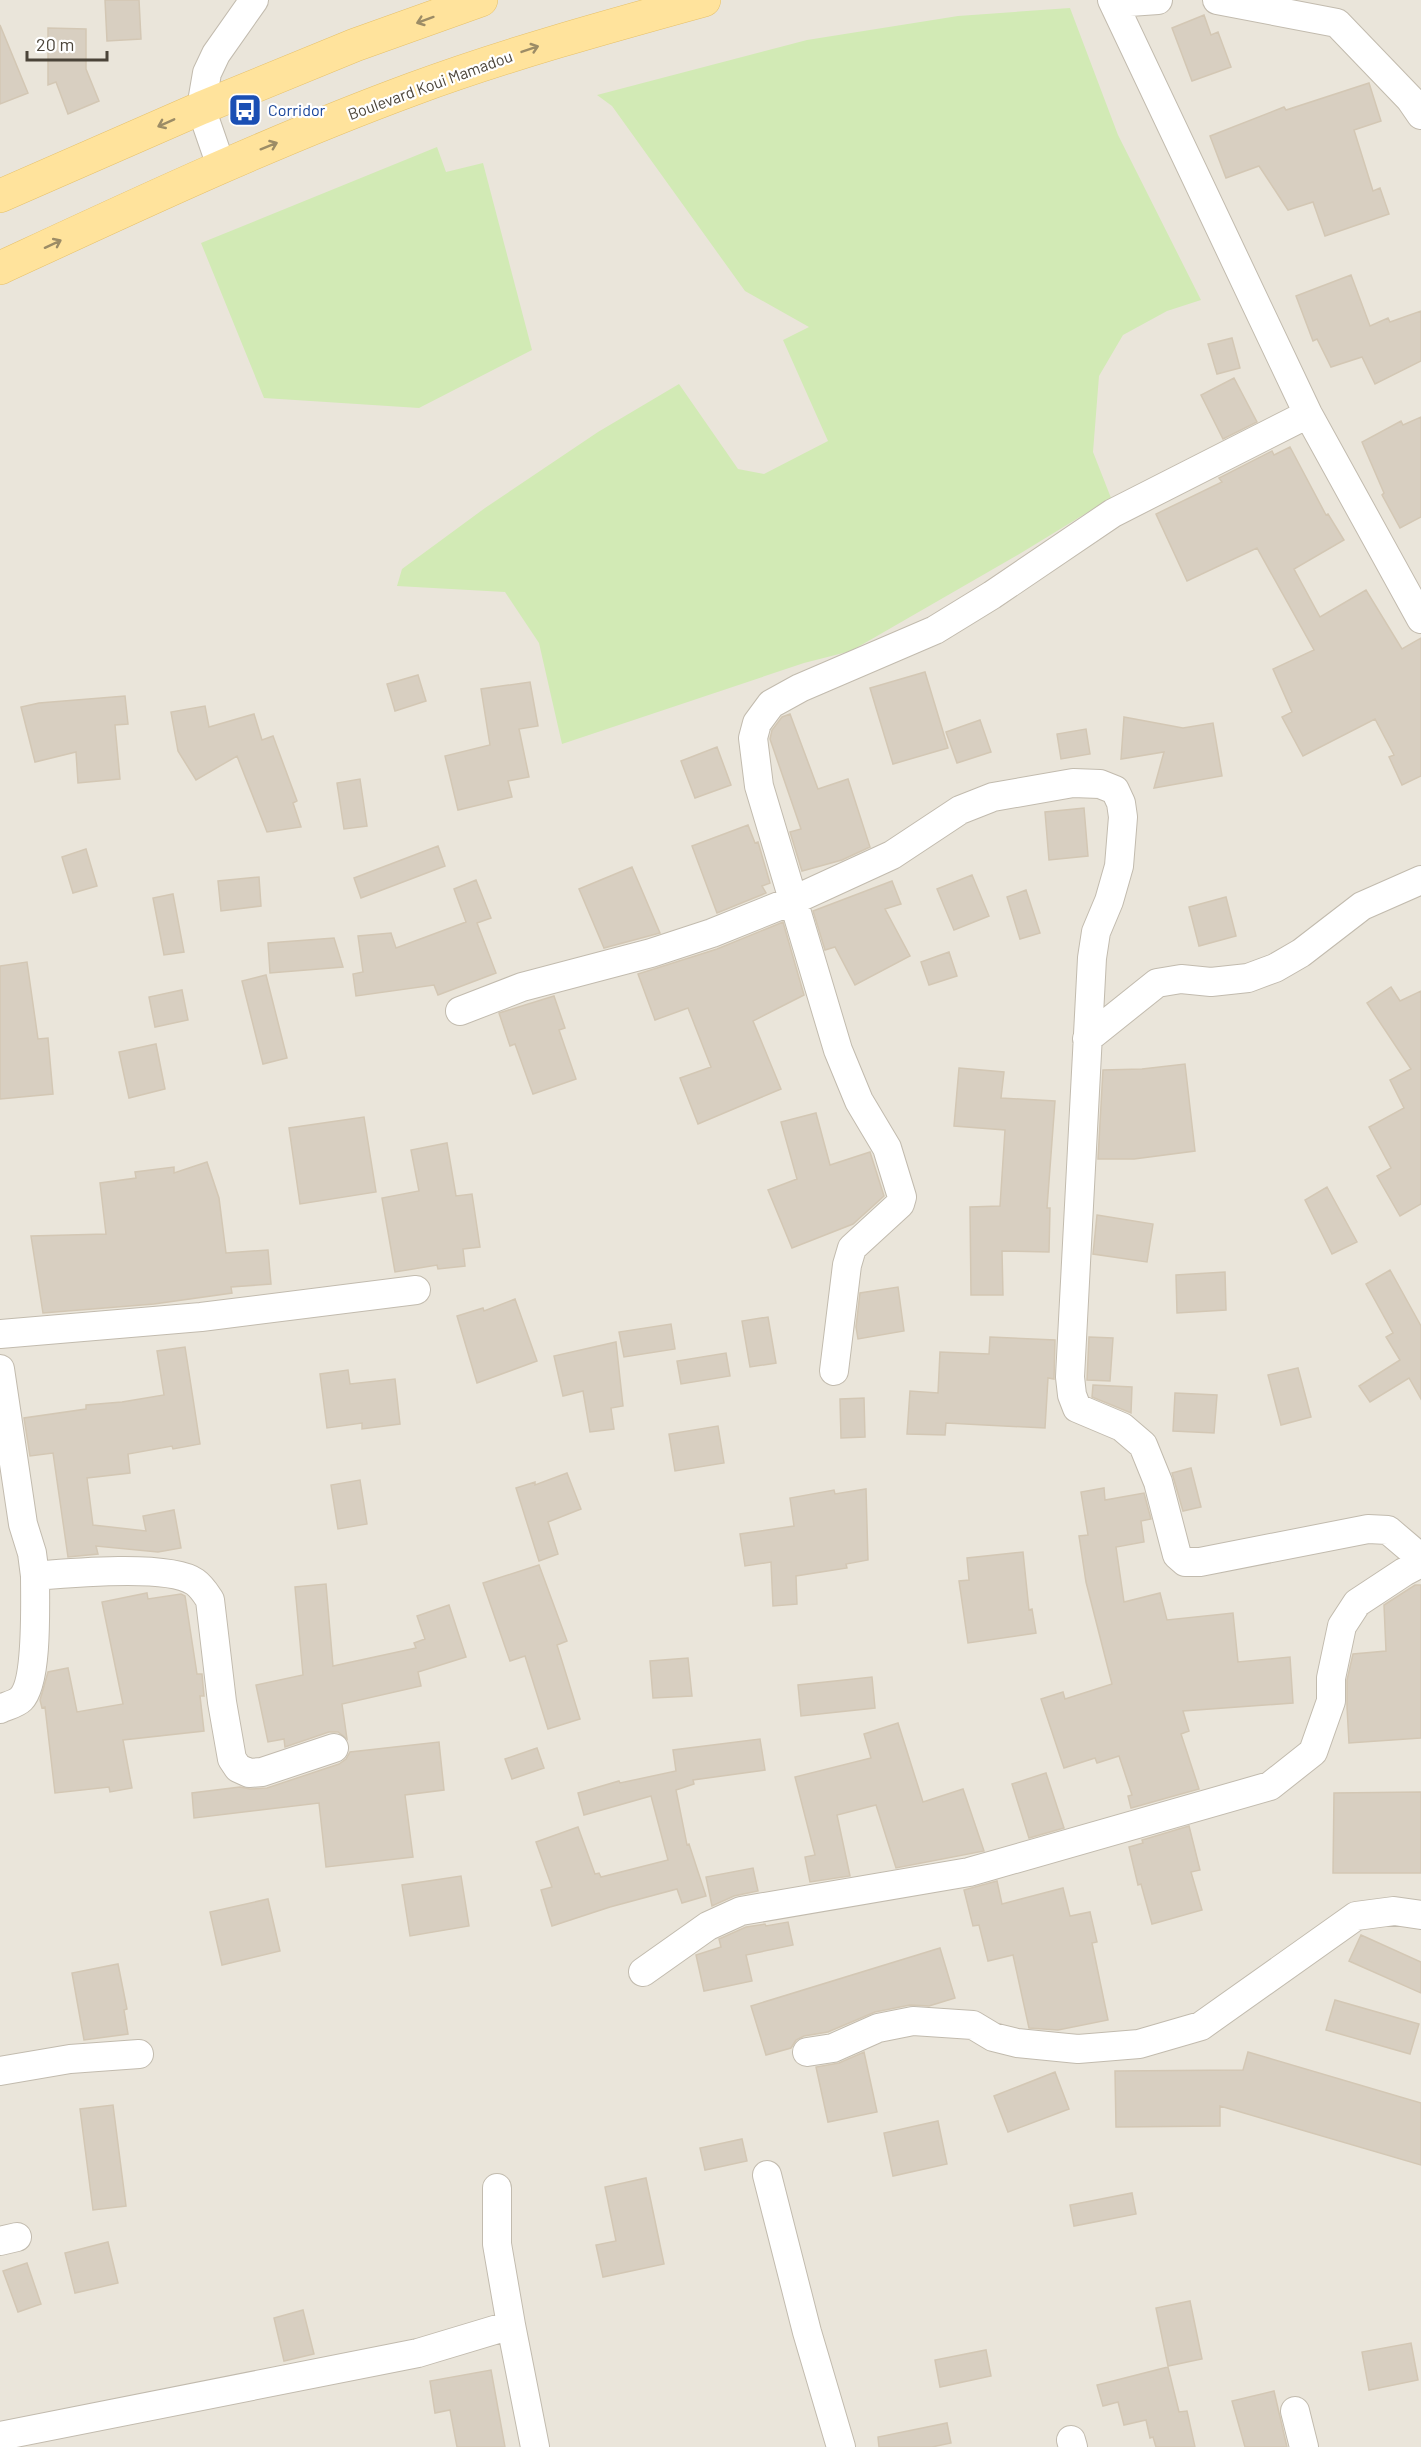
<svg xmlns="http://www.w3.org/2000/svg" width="1421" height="2447" viewBox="0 0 1421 2447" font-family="Barlow,sans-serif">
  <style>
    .residential { fill: #eae5da }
    .green { fill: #d2eab5 }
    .building { fill: #d8cfc1; stroke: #d3c7b4; stroke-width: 1.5 }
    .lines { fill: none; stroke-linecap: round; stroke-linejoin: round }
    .street-casing { stroke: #c2bbae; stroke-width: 30 }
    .primary-casing { stroke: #e6c16a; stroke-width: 34 }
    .street { stroke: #fff; stroke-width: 28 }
    .primary { stroke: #ffe39c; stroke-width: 33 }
    .oneway { stroke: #9c8c66 }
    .labels { text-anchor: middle; stroke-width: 4.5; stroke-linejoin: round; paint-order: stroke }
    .street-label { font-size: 16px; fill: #4b4439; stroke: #fff }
    .transit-label { font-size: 16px; fill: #164399; stroke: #fff; text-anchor: start }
  </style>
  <rect width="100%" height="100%" fill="#f6f3ec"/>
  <path class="residential" d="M 0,0 L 1421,0 L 1421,2447 L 0,2447 Z"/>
  <path class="green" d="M 1070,8 L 1118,135 L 1201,300 L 1167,311 L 1123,335 L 1099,376 L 1093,452 L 1111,498 L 1021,553 L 851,651 L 804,663 L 562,744 L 539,643 L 505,592 L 397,586 L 402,569 L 485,508 L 598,432 L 679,384 L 738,469 L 764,474 L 828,441 L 783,340 L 809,327 L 745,291 L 612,106 L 597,95 L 807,40 L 958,16 Z
    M 437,147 L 446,172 L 483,163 L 532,350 L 419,408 L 264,398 L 201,243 Z"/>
  <path class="building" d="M 105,0 L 139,0 L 141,39 L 107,41 Z
    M 1204,15 L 1211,35 L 1218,32 L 1231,67 L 1192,81 L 1172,28 Z
    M 0,25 L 28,93 L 0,104 Z
    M 48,28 L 86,29 L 86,69 L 99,101 L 68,114 L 56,82 L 48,85 Z
    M 1369,83 L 1381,121 L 1354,130 L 1373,191 L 1380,188 L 1389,214 L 1325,236 L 1313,202 L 1288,210 L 1259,166 L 1226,178 L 1210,136 L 1284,107 L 1286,110 Z
    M 1351,275 L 1370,326 L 1388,318 L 1390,322 L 1421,311 L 1421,361 L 1375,384 L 1362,357 L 1331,367 L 1317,339 L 1313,341 L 1296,296 Z
    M 1232,338 L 1240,368 L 1217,374 L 1208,344 Z
    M 1234,378 L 1257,422 L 1223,439 L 1201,395 Z
    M 1421,417 L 1421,517 L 1400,528 L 1382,495 L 1384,493 L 1362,442 L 1401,421 L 1403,425 Z
    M 1290,447 L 1326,515 L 1328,514 L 1344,540 L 1294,569 L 1320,617 L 1366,590 L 1402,649 L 1421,638 L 1421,776 L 1402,785 L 1389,757 L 1394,755 L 1375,719 L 1303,756 L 1282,717 L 1292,712 L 1273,669 L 1314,650 L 1257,548 L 1187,581 L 1156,514 L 1222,482 L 1219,478 L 1272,451 L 1274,455 Z
    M 925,672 L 948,748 L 893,764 L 870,688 Z
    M 418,675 L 426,701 L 395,711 L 387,684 Z
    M 530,682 L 538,726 L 519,729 L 529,777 L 508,781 L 512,797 L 458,810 L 445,756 L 490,745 L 481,689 Z
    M 125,696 L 128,724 L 115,725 L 120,779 L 78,783 L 76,752 L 35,762 L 21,707 L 39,703 Z
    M 205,706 L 209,727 L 254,714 L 262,740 L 273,736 L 297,801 L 293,803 L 301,827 L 267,832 L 237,756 L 196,780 L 178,751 L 171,712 Z
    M 790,714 L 818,789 L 848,779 L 870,847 L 842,860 L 802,871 L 790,832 L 801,829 L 770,739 L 772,730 L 782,717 Z
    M 1124,717 L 1183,728 L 1213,723 L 1222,776 L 1154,788 L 1164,752 L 1121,759 Z
    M 980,720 L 991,752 L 957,763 L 946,732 Z
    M 1086,729 L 1090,754 L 1061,759 L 1057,734 Z
    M 717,747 L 731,785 L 695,798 L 681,761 Z
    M 360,779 L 367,826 L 344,829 L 337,783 Z
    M 1084,808 L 1088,856 L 1049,860 L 1045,812 Z
    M 748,825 L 755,843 L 758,842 L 770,883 L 762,886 L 766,893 L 717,913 L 692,846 Z
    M 438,846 L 445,866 L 361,898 L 354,878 Z
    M 86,849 L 97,886 L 73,893 L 62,857 Z
    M 632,867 L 660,933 L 604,948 L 579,889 Z
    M 972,875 L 989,916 L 954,930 L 937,889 Z
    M 259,877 L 261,906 L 221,911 L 218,881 Z
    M 476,880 L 491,918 L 477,923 L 496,973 L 438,995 L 434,985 L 356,996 L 353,974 L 363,972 L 358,936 L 391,933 L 396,948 L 466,922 L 454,889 Z
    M 892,881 L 901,904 L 885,909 L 910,956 L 855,985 L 835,947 L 825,950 L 813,911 Z
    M 1026,890 L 1040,933 L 1020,939 L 1007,897 Z
    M 173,894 L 184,952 L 164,955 L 153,898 Z
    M 1226,897 L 1236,936 L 1199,946 L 1189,907 Z
    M 783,922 L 804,995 L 753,1021 L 781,1089 L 698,1124 L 680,1078 L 711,1067 L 688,1008 L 655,1020 L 638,974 L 717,949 Z
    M 334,938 L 343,967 L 270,973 L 268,943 Z
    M 949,952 L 957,976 L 929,985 L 921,962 Z
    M 27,962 L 38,1039 L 48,1038 L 53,1094 L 0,1099 L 0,966 Z
    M 266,975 L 287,1058 L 263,1064 L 242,981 Z
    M 1391,987 L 1400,1001 L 1421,991 L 1421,1204 L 1400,1216 L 1377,1176 L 1391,1168 L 1369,1127 L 1404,1108 L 1390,1080 L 1411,1069 L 1367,1003 Z
    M 182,990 L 188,1020 L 155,1027 L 149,997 Z
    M 554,996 L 565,1028 L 559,1030 L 576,1079 L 533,1094 L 515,1044 L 510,1046 L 499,1013 Z
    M 156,1044 L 165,1089 L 129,1098 L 119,1052 Z
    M 1185,1064 L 1195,1151 L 1134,1159 L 1098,1159 L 1103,1070 L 1142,1069 Z
    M 959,1068 L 1004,1072 L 1001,1098 L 1055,1101 L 1047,1208 L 1050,1208 L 1049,1252 L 1002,1251 L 1003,1295 L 971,1295 L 970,1207 L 1000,1206 L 1005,1130 L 954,1126 Z
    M 816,1113 L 830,1165 L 870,1152 L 884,1196 L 853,1224 L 792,1248 L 768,1190 L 797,1179 L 781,1122 Z
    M 364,1117 L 376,1192 L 300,1204 L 289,1128 Z
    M 447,1143 L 456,1196 L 472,1194 L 480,1247 L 463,1249 L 465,1266 L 438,1269 L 437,1265 L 395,1272 L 382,1198 L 419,1191 L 411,1150 Z
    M 207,1162 L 219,1198 L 226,1253 L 268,1250 L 271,1284 L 231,1287 L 232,1293 L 154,1304 L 43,1313 L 31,1236 L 106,1234 L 100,1183 L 136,1178 L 135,1172 L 174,1167 L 174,1173 Z
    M 1327,1187 L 1357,1242 L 1332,1254 L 1305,1200 Z
    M 1097,1215 L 1153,1224 L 1147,1262 L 1093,1254 Z
    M 1390,1270 L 1421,1326 L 1421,1399 L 1409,1378 L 1370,1402 L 1359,1386 L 1400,1360 L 1386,1337 L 1393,1333 L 1366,1284 Z
    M 1225,1272 L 1226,1310 L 1177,1313 L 1176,1275 Z
    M 898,1287 L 904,1331 L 858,1339 L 856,1327 L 860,1293 Z
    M 515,1299 L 537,1361 L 477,1383 L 457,1316 L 483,1308 L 484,1311 Z
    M 768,1317 L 776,1363 L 750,1367 L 742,1321 Z
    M 671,1324 L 675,1349 L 624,1357 L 619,1332 Z
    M 990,1337 L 1055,1340 L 1054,1379 L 1048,1378 L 1045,1428 L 946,1423 L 945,1435 L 907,1434 L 910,1391 L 938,1393 L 940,1352 L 989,1354 Z
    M 1089,1337 L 1113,1338 L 1110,1381 L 1087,1380 Z
    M 616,1342 L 623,1406 L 611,1408 L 614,1429 L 590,1432 L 583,1391 L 563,1396 L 554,1356 Z
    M 185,1347 L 200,1444 L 173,1449 L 172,1446 L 128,1454 L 130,1473 L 87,1478 L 93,1525 L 146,1531 L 143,1516 L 174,1510 L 181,1548 L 158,1552 L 96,1546 L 98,1554 L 68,1557 L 53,1453 L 30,1456 L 24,1418 L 86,1409 L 86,1405 L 122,1402 L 164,1395 L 157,1351 Z
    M 726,1353 L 730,1376 L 681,1384 L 677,1361 Z
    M 1298,1368 L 1311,1417 L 1281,1425 L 1268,1375 Z
    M 348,1370 L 350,1384 L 395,1379 L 400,1424 L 362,1429 L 362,1423 L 327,1428 L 320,1374 Z
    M 1093,1385 L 1132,1387 L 1131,1413 L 1092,1397 Z
    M 1175,1393 L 1217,1395 L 1214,1433 L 1173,1431 Z
    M 864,1398 L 865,1437 L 841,1438 L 840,1399 Z
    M 718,1426 L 724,1463 L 675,1471 L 669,1434 Z
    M 1191,1468 L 1201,1507 L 1183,1511 L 1172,1473 Z
    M 567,1473 L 581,1509 L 548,1522 L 558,1554 L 539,1561 L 516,1488 L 535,1482 L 535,1485 Z
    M 360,1480 L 367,1524 L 338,1529 L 331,1485 Z
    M 1104,1488 L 1105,1500 L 1144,1493 L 1151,1519 L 1141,1521 L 1144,1542 L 1116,1547 L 1124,1602 L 1160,1593 L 1167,1620 L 1233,1613 L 1238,1662 L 1290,1657 L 1293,1703 L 1183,1711 L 1189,1731 L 1181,1734 L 1199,1789 L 1131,1808 L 1128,1796 L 1132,1795 L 1119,1756 L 1097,1763 L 1095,1758 L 1064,1768 L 1041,1699 L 1063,1692 L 1065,1699 L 1112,1684 L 1086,1582 L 1079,1536 L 1088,1535 L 1081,1492 Z
    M 866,1489 L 868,1560 L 846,1564 L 847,1568 L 796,1576 L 797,1604 L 773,1606 L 771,1562 L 745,1566 L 740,1534 L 794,1526 L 790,1498 L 834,1490 L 835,1494 Z
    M 1023,1552 L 1029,1610 L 1032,1609 L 1036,1633 L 968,1643 L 959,1581 L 969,1580 L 967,1558 Z
    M 539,1565 L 567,1641 L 557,1645 L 580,1719 L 548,1729 L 525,1656 L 510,1661 L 483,1583 Z
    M 326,1584 L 333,1666 L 416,1648 L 414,1643 L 425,1639 L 417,1616 L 449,1605 L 466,1657 L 418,1672 L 421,1686 L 342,1704 L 347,1739 L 338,1732 L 329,1732 L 285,1747 L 284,1739 L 268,1742 L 256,1685 L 303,1675 L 295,1587 Z
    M 1415,1585 L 1421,1585 L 1421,1738 L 1349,1743 L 1347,1707 L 1347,1680 L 1353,1654 L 1386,1651 L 1384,1605 Z
    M 147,1593 L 148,1599 L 181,1594 L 185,1596 L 197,1674 L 202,1674 L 204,1696 L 200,1696 L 204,1731 L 123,1740 L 132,1788 L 110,1792 L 109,1787 L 55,1793 L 45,1707 L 42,1708 L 40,1700 L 48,1672 L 68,1668 L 77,1712 L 123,1704 L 102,1602 Z
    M 688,1658 L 692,1696 L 653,1698 L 650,1661 Z
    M 872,1677 L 875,1708 L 801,1716 L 798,1685 Z
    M 898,1723 L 923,1802 L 963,1789 L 984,1851 L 896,1868 L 876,1805 L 837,1815 L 850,1876 L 810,1882 L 805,1857 L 815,1855 L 795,1777 L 871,1758 L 864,1734 Z
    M 760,1739 L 765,1770 L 693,1780 L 694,1784 L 676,1790 L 687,1845 L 689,1844 L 706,1896 L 682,1903 L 677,1889 L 610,1907 L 552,1926 L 541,1890 L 552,1887 L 536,1842 L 578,1827 L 595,1874 L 599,1873 L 601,1877 L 668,1860 L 651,1796 L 584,1815 L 578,1793 L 619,1781 L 620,1783 L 676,1771 L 673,1750 Z
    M 439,1742 L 444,1790 L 405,1795 L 413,1857 L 326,1867 L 319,1803 L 194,1818 L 192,1793 L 240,1787 L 250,1789 L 267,1788 L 339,1764 L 346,1759 L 350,1752 Z
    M 537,1748 L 544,1768 L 512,1779 L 505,1759 Z
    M 1046,1773 L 1064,1828 L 1029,1838 L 1012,1784 Z
    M 1421,1792 L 1421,1873 L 1333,1873 L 1334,1793 Z
    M 1189,1826 L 1200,1870 L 1191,1872 L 1202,1910 L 1152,1924 L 1141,1884 L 1138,1885 L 1129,1847 L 1143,1843 L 1142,1840 Z
    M 753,1868 L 758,1891 L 734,1896 L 712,1906 L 706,1877 Z
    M 461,1876 L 469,1926 L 410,1936 L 402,1885 Z
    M 997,1881 L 1002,1904 L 1063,1888 L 1070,1916 L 1090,1912 L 1097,1942 L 1092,1943 L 1108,2020 L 1058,2030 L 1029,2028 L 1013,1955 L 988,1961 L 979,1925 L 973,1926 L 964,1890 Z
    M 268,1899 L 280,1951 L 222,1965 L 210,1912 Z
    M 788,1922 L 793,1945 L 746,1955 L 752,1981 L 704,1991 L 696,1955 L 721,1947 L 719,1939 L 746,1927 L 765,1924 L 766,1926 Z
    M 1361,1935 L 1421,1962 L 1421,1993 L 1349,1961 Z
    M 940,1948 L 955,1998 L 929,2006 L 910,2005 L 875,2012 L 828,2032 L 804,2036 L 796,2040 L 791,2048 L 766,2055 L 751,2006 Z
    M 118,1964 L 127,2009 L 124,2010 L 128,2034 L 84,2040 L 72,1973 Z
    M 1335,2000 L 1419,2024 L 1410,2054 L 1326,2030 Z
    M 864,2052 L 877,2112 L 828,2122 L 816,2067 L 839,2063 Z
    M 1248,2052 L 1421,2103 L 1421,2165 L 1220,2106 L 1220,2126 L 1116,2127 L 1115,2071 L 1243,2070 Z
    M 1055,2072 L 1069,2109 L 1008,2132 L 994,2096 Z
    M 113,2105 L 126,2206 L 93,2210 L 80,2109 Z
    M 938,2121 L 947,2164 L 893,2176 L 884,2133 Z
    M 742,2139 L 747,2161 L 705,2170 L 700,2148 Z
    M 646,2178 L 664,2264 L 603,2277 L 596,2245 L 616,2241 L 605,2187 Z
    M 1132,2193 L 1136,2214 L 1074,2226 L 1070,2205 Z
    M 108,2242 L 118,2283 L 75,2293 L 65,2253 Z
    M 27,2263 L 41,2304 L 18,2312 L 3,2271 Z
    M 1190,2301 L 1202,2359 L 1168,2366 L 1156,2308 Z
    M 303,2310 L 314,2354 L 284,2361 L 274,2318 Z
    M 1411,2343 L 1418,2380 L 1369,2390 L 1362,2352 Z
    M 986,2350 L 991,2376 L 940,2387 L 935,2360 Z
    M 1168,2367 L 1179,2412 L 1187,2411 L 1195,2447 L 1156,2447 L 1153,2437 L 1150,2438 L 1146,2420 L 1124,2425 L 1118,2402 L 1103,2406 L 1097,2385 Z
    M 491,2370 L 505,2447 L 457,2447 L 450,2410 L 435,2413 L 430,2381 Z
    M 1274,2391 L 1287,2447 L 1245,2447 L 1232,2401 Z
    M 947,2423 L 951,2443 L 932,2447 L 879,2447 L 878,2437 Z"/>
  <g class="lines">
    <g class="street-casing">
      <path id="street" d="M 1112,0 L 1308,414 L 1421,619
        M 1217,0 L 1337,23 L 1410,99 L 1421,115
        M 1115,3 L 1158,0
        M 221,166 L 201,108 L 207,73 L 216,54 L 254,0
        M 460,1011 L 522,987 L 651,953 L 712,933 L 794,900 L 892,855 L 960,810 L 993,797 L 1073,783 L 1100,784 L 1115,790 L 1121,803 L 1123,817 L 1119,866 L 1109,901 L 1096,932 L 1092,958 L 1070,1377 L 1072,1395 L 1077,1408 L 1122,1427 L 1143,1445 L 1158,1482 L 1177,1555 L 1185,1562 L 1200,1562 L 1368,1529 L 1388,1530 L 1421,1558
        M 1087,1039 L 1157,983 L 1181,979 L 1211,982 L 1248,978 L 1275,968 L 1301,953 L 1362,906 L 1421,880
        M 0,1334 L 201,1317 L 416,1290
        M 0,1369 L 23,1524 L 32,1553 L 35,1576 C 69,1573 169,1564 195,1582 C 202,1587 206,1594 210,1600 L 222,1702 L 232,1759 L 238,1768 L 249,1773 L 262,1772 L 334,1748
        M 834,1371 L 847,1265 L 852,1248 L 900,1204 L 902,1197 L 887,1148 L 859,1101 L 838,1050 L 759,786 L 753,738 L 757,723 L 771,704 L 800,688 L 935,630 L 992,595 L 1113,513 L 1308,414
        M 0,1709 C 6,1706 16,1704 21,1699 C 38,1682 35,1603 35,1576
        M 643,1972 L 708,1926 L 741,1911 L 969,1872 L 1270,1786 L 1313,1752 L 1331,1701 L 1331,1678 L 1342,1626 L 1357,1603 L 1404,1572 L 1421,1563
        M 807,2052 L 833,2048 L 878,2028 L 913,2021 L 973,2025 L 993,2037 L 1017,2043 L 1078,2049 L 1139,2044 L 1201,2026 L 1356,1916 L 1394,1911 L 1421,1915
        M 0,2071 L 70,2059 L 139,2054
        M 767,2175 L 807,2332 L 841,2447
        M 497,2188 L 497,2244 L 511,2325
        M 0,2241 L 17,2237
        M 1295,2411 L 1304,2447
        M 0,2436 L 418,2353 L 511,2325 L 535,2447
        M 1071,2440 L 1073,2447"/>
    </g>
    <g class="primary-casing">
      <path id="primary" d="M 0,196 L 201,108 L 355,45 L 481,0
        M 0,268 C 136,205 272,141 413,89 C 508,54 606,27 704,0"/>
    </g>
    <use href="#street" class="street"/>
    <use href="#primary" class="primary"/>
  </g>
  <defs><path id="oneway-shaft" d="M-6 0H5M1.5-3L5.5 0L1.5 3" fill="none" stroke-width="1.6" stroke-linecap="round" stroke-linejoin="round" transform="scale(1.5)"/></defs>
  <g class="oneway">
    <use href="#oneway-shaft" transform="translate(425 20) rotate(160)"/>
    <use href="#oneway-shaft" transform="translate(530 49) rotate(-19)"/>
    <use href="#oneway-shaft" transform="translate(166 123) rotate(156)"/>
    <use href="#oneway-shaft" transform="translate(269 146) rotate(-22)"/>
    <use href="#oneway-shaft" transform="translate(53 244) rotate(-25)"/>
  </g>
  <defs>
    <g id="bus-square" transform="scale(1.725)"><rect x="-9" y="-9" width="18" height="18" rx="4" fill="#1a4fb4" stroke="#fff"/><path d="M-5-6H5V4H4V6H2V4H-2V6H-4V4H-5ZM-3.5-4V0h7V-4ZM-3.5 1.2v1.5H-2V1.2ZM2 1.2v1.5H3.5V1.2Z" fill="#fff"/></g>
  </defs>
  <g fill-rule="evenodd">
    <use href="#bus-square" x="245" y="110"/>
  </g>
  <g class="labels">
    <g class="street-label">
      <text transform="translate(430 85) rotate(-20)" y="6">Boulevard Koui Mamadou</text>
    </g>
    <g class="transit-label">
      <text x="268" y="116">Corridor</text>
    </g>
  </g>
  <path d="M27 51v9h80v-9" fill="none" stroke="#4b4439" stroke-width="3"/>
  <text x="36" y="51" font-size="18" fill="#4b4439" stroke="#ffffff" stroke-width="4.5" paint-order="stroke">20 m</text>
</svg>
